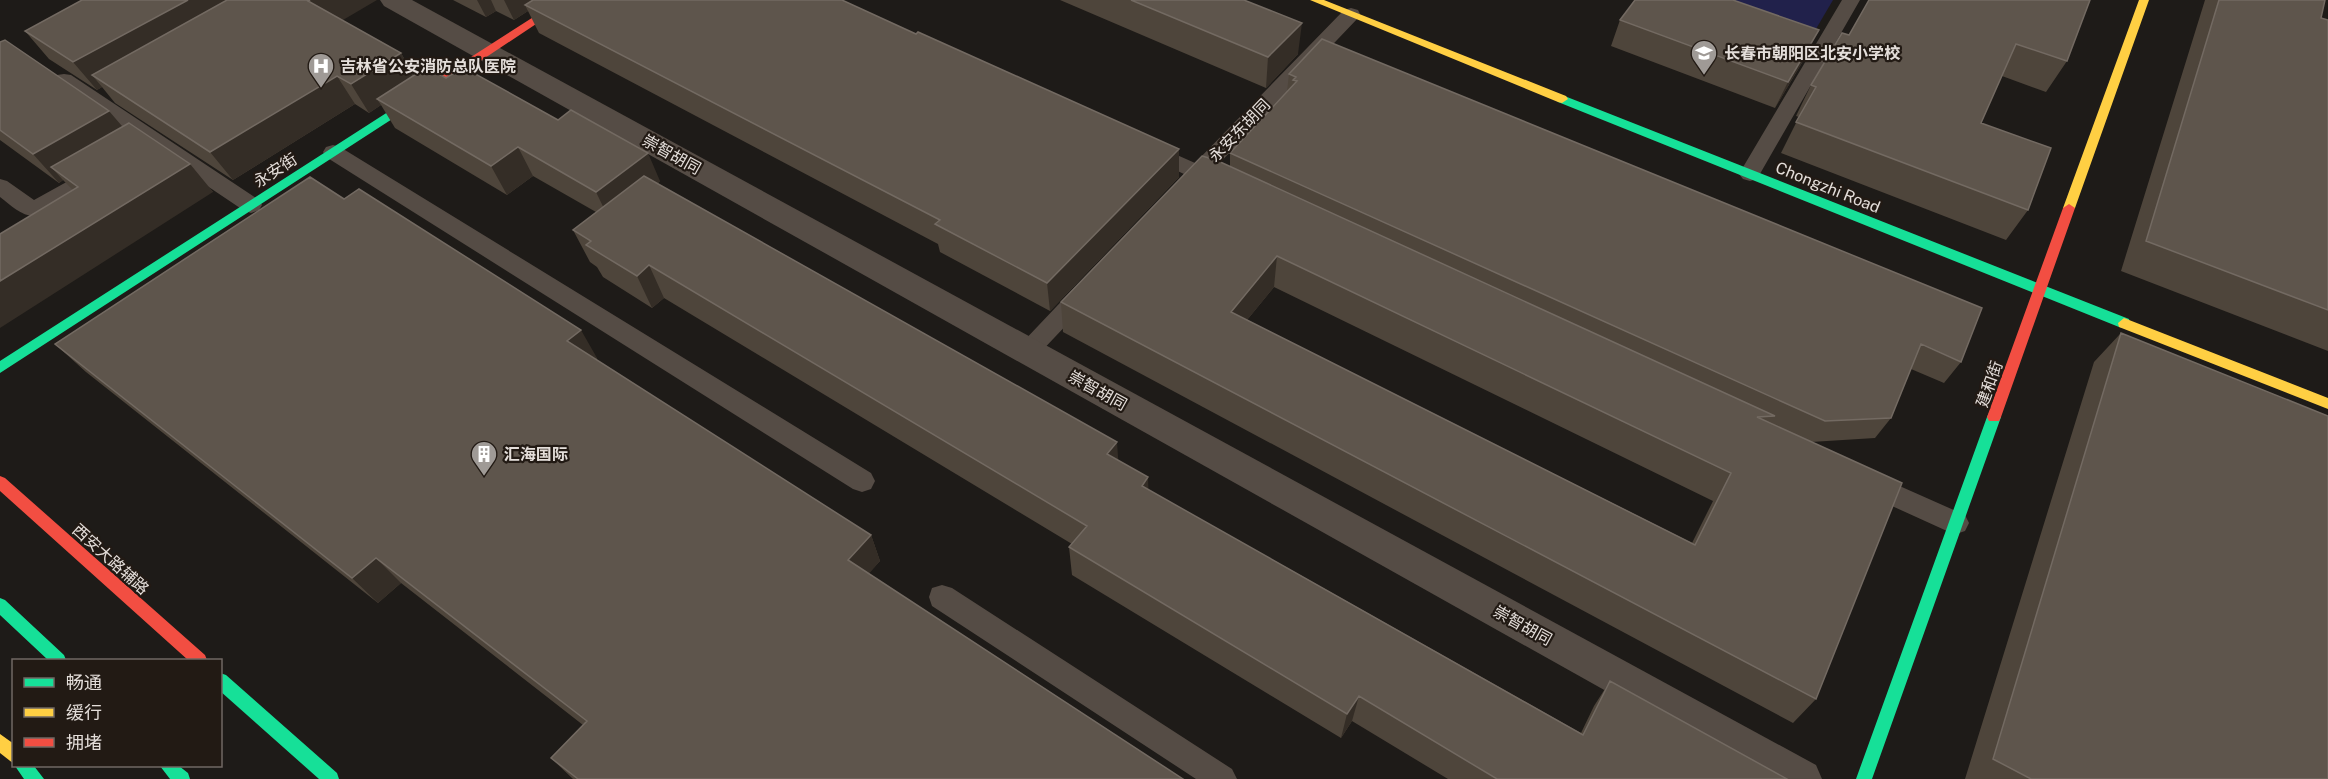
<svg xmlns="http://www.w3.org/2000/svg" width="2328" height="779" viewBox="0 0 2328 779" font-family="'Public Sans','Noto Sans SC',sans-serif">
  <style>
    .green { fill: #21214b }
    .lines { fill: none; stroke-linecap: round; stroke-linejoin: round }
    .lane { fill: #554c45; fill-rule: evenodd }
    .street { fill: #554c45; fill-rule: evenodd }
    .fast { fill: #16e098; fill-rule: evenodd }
    .slow { fill: #ffcf43; fill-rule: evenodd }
    .jam { fill: #f24e42; fill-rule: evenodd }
    .wall { fill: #4e453b; fill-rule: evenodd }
    .shaded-wall { fill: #342d26 }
    .building { fill: #5e554c; stroke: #736a62; stroke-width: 1.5; fill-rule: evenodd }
    .labels { text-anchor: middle; stroke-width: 4.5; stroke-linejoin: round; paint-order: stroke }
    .poi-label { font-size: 16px; font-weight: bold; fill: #e4deda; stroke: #221a14; text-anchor: start }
    .street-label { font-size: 16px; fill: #e4deda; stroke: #221a14 }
  </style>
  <rect width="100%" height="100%" fill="#1e1b18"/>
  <path class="green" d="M 1729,0 L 1833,0 L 1813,34 Z"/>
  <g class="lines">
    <path class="lane" d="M 1842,0 L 1860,0 L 1757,179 L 1750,181 L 1743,179 L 1739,174 Z
      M 1351,8 L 1358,10 L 1360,14 L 1358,18 L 1213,170 L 1226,177 L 1230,182 L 1226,187 L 1219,189 L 1201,182 L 1190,188 L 1183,186 L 1179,181 L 1184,174 L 1143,155 L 1140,150 L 1143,145 L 1150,143 L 1195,163 L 1344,10 Z
      M 64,74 L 71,75 L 259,200 L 262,205 L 259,210 L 251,213 L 243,210 L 57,85 L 54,80 L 57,75 Z
      M 333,145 L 340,147 L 871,473 L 875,481 L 871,489 L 862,492 L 853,489 L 326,157 L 323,152 L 326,147 Z
      M 99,164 L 106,166 L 109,171 L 106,176 L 41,215 C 25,220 12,206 0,197 L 0,179 L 7,181 L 34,200 Z
      M 1083,284 L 1091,287 L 1094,293 L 1091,299 L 1036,357 L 1028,360 L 1020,357 L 1016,351 L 1020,345 L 1075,287 Z
      M 1868,472 L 1965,515 L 1969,523 L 1965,531 L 1956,534 L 1947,531 L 1859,491 L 1855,483 L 1859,475 Z
      M 942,585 L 952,588 L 1232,769 L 1237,779 L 1196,779 L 932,606 L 929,597 L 932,588 Z"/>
    <path class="street" d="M 380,0 L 412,0 L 1816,765 L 1822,779 L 1763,779 L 384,6 Z"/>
    <path class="fast" d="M 433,83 L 439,87 L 437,90 L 0,373 L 0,361 Z
      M 1562,95 L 2129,319 L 2130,323 L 2124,328 L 2119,327 L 1558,102 L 1556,99 Z
      M 1994,411 L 1999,413 L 2001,417 L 1872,779 L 1856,779 L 1987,417 L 1989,413 Z
      M 0,598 L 5,600 L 64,655 L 66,660 L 48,660 L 0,615 Z
      M 220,673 L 226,675 L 337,773 L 339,779 L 319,779 L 220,691 Z
      M 15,766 L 34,766 L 44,779 L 24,779 Z
      M 160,766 L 179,766 L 188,773 L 190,779 L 170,779 Z"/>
    <path class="slow" d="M 1310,0 L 1324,0 L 1566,96 L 1568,99 L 1562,103 L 1558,102 Z
      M 2139,0 L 2149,0 L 2075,208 L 2069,212 L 2065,211 L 2063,208 Z
      M 2124,318 L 2328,398 L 2328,409 L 2119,327 L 2118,323 Z
      M 0,734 L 14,744 L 14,764 L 0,753 Z"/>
    <path class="jam" d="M 560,0 L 572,0 L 437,90 L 429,90 L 429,84 Z
      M 2069,204 L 2075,208 L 2001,417 L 1999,421 L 1989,421 L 1987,417 L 2063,208 Z
      M 0,476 L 5,478 L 205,655 L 207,660 L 188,660 L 0,491 Z"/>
  </g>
  <path class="wall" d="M 453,0 L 842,0 L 916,34 L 1179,149 L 1179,177 L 1050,311 L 940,252 L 938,244 L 539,33 L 528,11 L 514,20 L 496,11 L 486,17 Z
    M 1060,0 L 1244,0 L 1298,54 L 1266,88 Z
    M 2089,0 L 2067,61 L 2046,92 L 2002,76 L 1981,123 L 2028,210 L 2006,240 L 1781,153 L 1799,117 L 1796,116 L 1811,85 L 1849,35 Z
    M 2205,0 L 2325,0 L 2321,18 L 2328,20 L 2328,351 L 2121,271 Z
    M 342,20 L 401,53 L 414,76 L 446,78 L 660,181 L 657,184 L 1118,460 L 1149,490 L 1581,733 L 1594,706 L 1610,681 L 1787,779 L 1448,779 L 1352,721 L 1341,738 L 1072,575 L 1069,547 L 1072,544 L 664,298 L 652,308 L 603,277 L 597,267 L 590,262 L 573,230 L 596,212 L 533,176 L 507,195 L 395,128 L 381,105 L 369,113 L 355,104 L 233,180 L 115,103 L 102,87 L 97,90 L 49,59 L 25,31 Z
    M 1620,20 L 1806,56 L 1775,108 L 1611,46 Z
    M 0,42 L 122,126 L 190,164 L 213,192 L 73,190 L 63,180 L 59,183 L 0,140 Z
    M 1289,74 L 1961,362 L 1944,383 L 1911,369 L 1891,418 L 1875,438 L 1811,442 L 1816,699 L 1793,723 L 1063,332 L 1061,302 L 1230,166 L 1230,153 L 1287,92 ZM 1274,287 L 1713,501 L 1692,543 L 1247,320 Z
    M 2121,333 L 2328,779 L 1965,779 L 2094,362 Z
    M 55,344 L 597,358 L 596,360 L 871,535 L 880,561 L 868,574 L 1183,779 L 573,779 L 551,758 L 583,725 L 401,583 L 378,603 L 86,372 Z"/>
  <path class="shaded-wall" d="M 188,0 L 259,0 L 92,75 L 102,87 L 97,90 L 73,62 Z
    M 310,0 L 377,0 L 326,30 L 308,1 Z
    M 477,0 L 491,0 L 496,11 L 486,17 Z
    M 504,0 L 545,0 L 525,5 L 528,11 L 514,20 Z
    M 1302,23 L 1298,54 L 1266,88 L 1268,57 Z
    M 1819,30 L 1806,56 L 1775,108 L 1788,82 Z
    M 401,53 L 417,82 L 377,99 L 381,105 L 369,113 L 351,84 Z
    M 337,76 L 355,104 L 233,180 L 210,152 Z
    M 109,111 L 134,140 L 51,167 L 63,180 L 59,183 L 33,154 Z
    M 518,147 L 533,176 L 507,195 L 491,166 Z
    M 1179,149 L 1179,177 L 1050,311 L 1047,283 Z
    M 648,153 L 660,181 L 610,221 L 596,192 Z
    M 190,164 L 213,192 L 0,328 L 0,281 Z
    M 1277,256 L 1274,287 L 1229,342 L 1231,312 Z
    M 649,265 L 664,298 L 652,308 L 637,276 Z
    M 581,330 L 597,358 L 583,370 L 567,341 Z
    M 1117,442 L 1119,471 L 1107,454 Z
    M 1148,477 L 1149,506 L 1142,486 Z
    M 871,535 L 880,561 L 858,586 L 848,560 Z
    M 376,558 L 401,583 L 378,603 L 352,578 Z
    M 1359,696 L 1352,721 L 1341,738 L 1347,714 Z"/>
  <path class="building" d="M 82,0 L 188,0 L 73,62 L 25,31 Z
    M 227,0 L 310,0 L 308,1 L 401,53 L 351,84 L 337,76 L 210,152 L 92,75 Z
    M 533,0 L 842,0 L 916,34 L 918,32 L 1179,149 L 1047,283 L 935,224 L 940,220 L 525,5 Z
    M 1131,0 L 1244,0 L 1302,23 L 1268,57 Z
    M 1635,0 L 1733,0 L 1819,30 L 1788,82 L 1620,20 Z
    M 1869,0 L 2090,0 L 2067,61 L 2016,44 L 1981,123 L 2051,148 L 2028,210 L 1796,122 L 1816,87 L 1811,85 L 1842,33 L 1849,35 Z
    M 2219,0 L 2325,0 L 2321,18 L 2328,20 L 2328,310 L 2146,241 Z
    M 1322,39 L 1982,308 L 1961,362 L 1921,344 L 1891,418 L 1825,421 L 1230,153 L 1297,81 L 1293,80 L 1296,77 L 1289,74 Z
    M 5,40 L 109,111 L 33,154 L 0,130 L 0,42 Z
    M 427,67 L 446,78 L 463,67 L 558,120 L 571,110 L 648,153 L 596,192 L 518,147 L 491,166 L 377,99 Z
    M 129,123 L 190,164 L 0,281 L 0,234 L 78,187 L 51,167 Z
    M 1202,156 L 1216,160 L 1775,416 L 1757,417 L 1902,483 L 1816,699 L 1061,302 ZM 1277,256 L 1731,473 L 1695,545 L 1231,312 Z
    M 644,176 L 1117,442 L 1107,454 L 1148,477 L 1142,486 L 1583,735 L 1610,681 L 1787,779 L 1497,779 L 1359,696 L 1347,714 L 1069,547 L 1087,526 L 649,265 L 637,276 L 586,245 L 591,241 L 573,230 Z
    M 310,177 L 344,199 L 359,189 L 581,330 L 567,341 L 871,535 L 848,560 L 1183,779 L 578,779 L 551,758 L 587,721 L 376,558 L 352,578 L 55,344 Z
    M 2121,333 L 2328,416 L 2328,779 L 2031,779 L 1993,759 Z"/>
  <defs>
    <g id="school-pin" transform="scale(1.35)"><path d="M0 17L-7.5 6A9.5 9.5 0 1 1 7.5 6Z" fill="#9f9a96" stroke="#221a14"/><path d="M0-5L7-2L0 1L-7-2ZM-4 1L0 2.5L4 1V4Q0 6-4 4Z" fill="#fff"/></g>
    <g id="hospital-pin" transform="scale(1.35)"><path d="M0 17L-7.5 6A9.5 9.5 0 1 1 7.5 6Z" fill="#9f9a96" stroke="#221a14"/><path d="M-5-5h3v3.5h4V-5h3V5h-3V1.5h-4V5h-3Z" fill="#fff"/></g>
    <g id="building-pin" transform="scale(1.35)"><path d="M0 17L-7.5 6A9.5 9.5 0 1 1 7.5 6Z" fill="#9f9a96" stroke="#221a14"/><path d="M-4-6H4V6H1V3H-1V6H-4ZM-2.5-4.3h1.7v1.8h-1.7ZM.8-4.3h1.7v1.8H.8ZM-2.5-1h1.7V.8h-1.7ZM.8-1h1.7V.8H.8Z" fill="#fff"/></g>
  </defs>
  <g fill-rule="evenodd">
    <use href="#school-pin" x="1704" y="53"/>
    <use href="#hospital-pin" x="321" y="66"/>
    <use href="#building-pin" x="484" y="454"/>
  </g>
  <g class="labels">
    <g class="poi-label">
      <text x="1724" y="59">长春市朝阳区北安小学校</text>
      <text x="340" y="72">吉林省公安消防总队医院</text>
      <text x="504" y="460">汇海国际</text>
    </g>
    <g class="street-label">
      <text transform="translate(1239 130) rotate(-46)" y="6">永安东胡同</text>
      <text transform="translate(672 154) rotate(29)" y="6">崇智胡同</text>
      <text transform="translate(275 170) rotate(-33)" y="6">永安街</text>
      <text transform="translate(1828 187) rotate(22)" y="6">Chongzhi Road</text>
      <text transform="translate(1989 384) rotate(-70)" y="6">建和街</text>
      <text transform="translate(1098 390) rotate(29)" y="6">崇智胡同</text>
      <text transform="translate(111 559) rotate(42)" y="6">西安大路辅路</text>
      <text transform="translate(1523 625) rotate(29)" y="6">崇智胡同</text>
    </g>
  </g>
  <rect x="12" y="659" width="210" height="108" fill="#221a14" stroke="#706863" stroke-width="1.5"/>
  <rect x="24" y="678" width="30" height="9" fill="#16e098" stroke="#706863" stroke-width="1.5"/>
  <text x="66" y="689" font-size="18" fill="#e4deda">畅通</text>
  <rect x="24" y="708" width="30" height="9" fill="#ffcf43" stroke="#706863" stroke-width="1.5"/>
  <text x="66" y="719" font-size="18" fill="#e4deda">缓行</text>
  <rect x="24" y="738" width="30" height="9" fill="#f24e42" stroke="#706863" stroke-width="1.5"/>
  <text x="66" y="749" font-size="18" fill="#e4deda">拥堵</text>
</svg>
